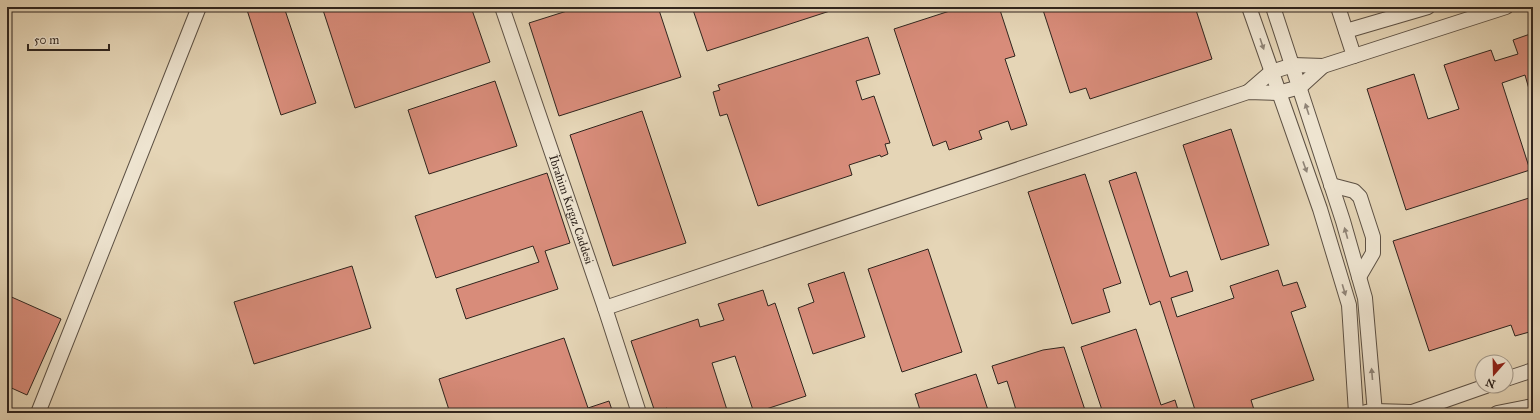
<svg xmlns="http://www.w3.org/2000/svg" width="1540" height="420" viewBox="0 0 1540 420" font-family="'IM FELL Great Primer',serif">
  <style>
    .building { fill: #d88c7a; stroke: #30251e }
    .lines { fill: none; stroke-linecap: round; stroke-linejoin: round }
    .minor-casing { stroke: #5d5144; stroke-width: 16 }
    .minor { stroke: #eee4d0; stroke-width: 14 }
    .oneway { fill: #8f8477 }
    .labels { text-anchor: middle; stroke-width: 3.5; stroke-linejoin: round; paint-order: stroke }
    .street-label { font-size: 12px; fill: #30251e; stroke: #eee4d0 }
  </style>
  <rect width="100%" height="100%" fill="#e5d5b6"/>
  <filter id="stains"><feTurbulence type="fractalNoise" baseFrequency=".005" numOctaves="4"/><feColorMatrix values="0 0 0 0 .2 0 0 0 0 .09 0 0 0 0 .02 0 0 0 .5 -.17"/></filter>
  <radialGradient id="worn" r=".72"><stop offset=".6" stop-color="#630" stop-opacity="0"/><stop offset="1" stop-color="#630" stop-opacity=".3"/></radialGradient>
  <path class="building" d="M 257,7 L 284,7 L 316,103 L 281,115 L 247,10 Z
    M 322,7 L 471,7 L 490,62 L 355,108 Z
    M 569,7 L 658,7 L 681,77 L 559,116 L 529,23 L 570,10 Z
    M 692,7 L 836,7 L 836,9 L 707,51 Z
    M 962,7 L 999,7 L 1015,56 L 1005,59 L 1027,125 L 1011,130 L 1008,121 L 979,131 L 982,139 L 949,150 L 946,141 L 933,146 L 894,29 Z
    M 1042,7 L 1195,7 L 1212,59 L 1090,99 L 1086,88 L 1070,93 Z
    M 1533,33 L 1533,95 L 1531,96 L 1525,75 L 1502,83 L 1530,170 L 1406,210 L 1367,89 L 1414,74 L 1428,119 L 1459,109 L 1444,65 L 1491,50 L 1495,61 L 1518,54 L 1513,40 Z
    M 868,37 L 880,74 L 856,81 L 862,100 L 874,96 L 890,143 L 885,144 L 888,154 L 881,157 L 880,155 L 849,165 L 852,175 L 758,206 L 727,114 L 720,116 L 713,92 L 720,90 L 718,85 Z
    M 495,81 L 517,146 L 429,174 L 408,110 Z
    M 642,111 L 686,243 L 613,266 L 570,135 Z
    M 1231,129 L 1269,245 L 1221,260 L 1183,145 Z
    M 1136,172 L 1170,277 L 1187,271 L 1193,291 L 1171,298 L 1177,317 L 1234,298 L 1230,286 L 1278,270 L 1283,286 L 1297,282 L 1306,307 L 1291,312 L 1314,380 L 1251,400 L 1255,413 L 1196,413 L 1160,301 L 1150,305 L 1109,181 Z
    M 547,173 L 570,243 L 545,251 L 558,289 L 466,319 L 456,289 L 539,262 L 533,246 L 436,278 L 415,216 Z
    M 1085,174 L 1121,283 L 1103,289 L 1110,312 L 1072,324 L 1028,192 Z
    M 1529,198 L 1533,210 L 1533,331 L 1515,336 L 1511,325 L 1429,351 L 1393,241 Z
    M 928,249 L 962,352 L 902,372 L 868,269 Z
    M 352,266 L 371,328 L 254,364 L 234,302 Z
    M 844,272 L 865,337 L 813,354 L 798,308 L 814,302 L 808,284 Z
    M 763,290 L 768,306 L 775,303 L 806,396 L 754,413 L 735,356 L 712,363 L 728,413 L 668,413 L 667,408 L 655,412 L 631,341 L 698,319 L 700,327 L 724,320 L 718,304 Z
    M 7,295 L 61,319 L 27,395 L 7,386 Z
    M 1136,329 L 1161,405 L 1175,400 L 1179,413 L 1103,413 L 1081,347 Z
    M 564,338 L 588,408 L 609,401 L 613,413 L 450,413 L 439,379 Z
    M 1064,347 L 1086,413 L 1017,413 L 1007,381 L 998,384 L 992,366 L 1043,350 Z
    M 976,374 L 989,413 L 921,413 L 915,394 Z"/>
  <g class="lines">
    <g class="minor-casing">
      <g id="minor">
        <path id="s1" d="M 502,7 L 605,308 L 639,413"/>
        <path d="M 1249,7 L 1320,209 L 1349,305 L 1356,413"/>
        <path d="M 1273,7 L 1343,221 L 1365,298 L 1375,413"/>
        <path d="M 1338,7 L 1354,56"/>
        <path d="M 1346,31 L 1428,7"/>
        <path d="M 1248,92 L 1271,72 L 1293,65 L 1323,66 L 1506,7"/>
        <path d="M 1331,185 L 1354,191 L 1360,197 L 1373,237 L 1373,253 L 1359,277"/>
        <path d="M 605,308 L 1248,92 L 1278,93 L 1300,87 L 1323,66"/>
        <path d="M 1506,379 L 1533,370"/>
        <path d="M 1366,412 L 1375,411 L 1410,412"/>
        <path d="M 38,413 L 199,7"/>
        <path d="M 1409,413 L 1486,386"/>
        <path d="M 1497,413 L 1533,406"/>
      </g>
    </g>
    <use href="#minor" class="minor"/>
  </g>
  <defs><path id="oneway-solid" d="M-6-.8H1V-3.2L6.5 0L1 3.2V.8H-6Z"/></defs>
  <g class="oneway">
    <use href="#oneway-solid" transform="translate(1262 44) rotate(71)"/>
    <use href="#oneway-solid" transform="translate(1307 109) rotate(-108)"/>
    <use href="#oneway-solid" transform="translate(1305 167) rotate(70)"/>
    <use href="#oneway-solid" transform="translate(1346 233) rotate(-106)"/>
    <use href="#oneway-solid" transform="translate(1344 290) rotate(73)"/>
    <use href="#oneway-solid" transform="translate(1372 374) rotate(-95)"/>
  </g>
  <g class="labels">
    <g class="street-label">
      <text dy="4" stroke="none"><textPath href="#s1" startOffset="214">İbrahim Kırgız Caddesi</textPath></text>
    </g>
  </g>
  <rect width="1540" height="420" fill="none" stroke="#e5d5b6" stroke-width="24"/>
  <rect x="8" y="8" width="1524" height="404" fill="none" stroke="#30251e" stroke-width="2"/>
  <rect x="12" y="12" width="1516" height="396" fill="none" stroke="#30251e"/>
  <g transform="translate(1494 374) rotate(200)"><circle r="19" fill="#eee4d0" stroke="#a29889"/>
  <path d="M0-3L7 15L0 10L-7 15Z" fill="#8f2418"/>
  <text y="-6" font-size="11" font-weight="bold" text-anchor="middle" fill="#30251e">N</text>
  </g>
  <path d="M28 44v6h81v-6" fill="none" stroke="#30251e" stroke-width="2"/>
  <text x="34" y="44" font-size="12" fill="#30251e" stroke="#eee4d0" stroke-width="3" paint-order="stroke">50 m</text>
  <rect width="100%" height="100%" filter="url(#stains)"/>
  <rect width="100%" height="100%" fill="url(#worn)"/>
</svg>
